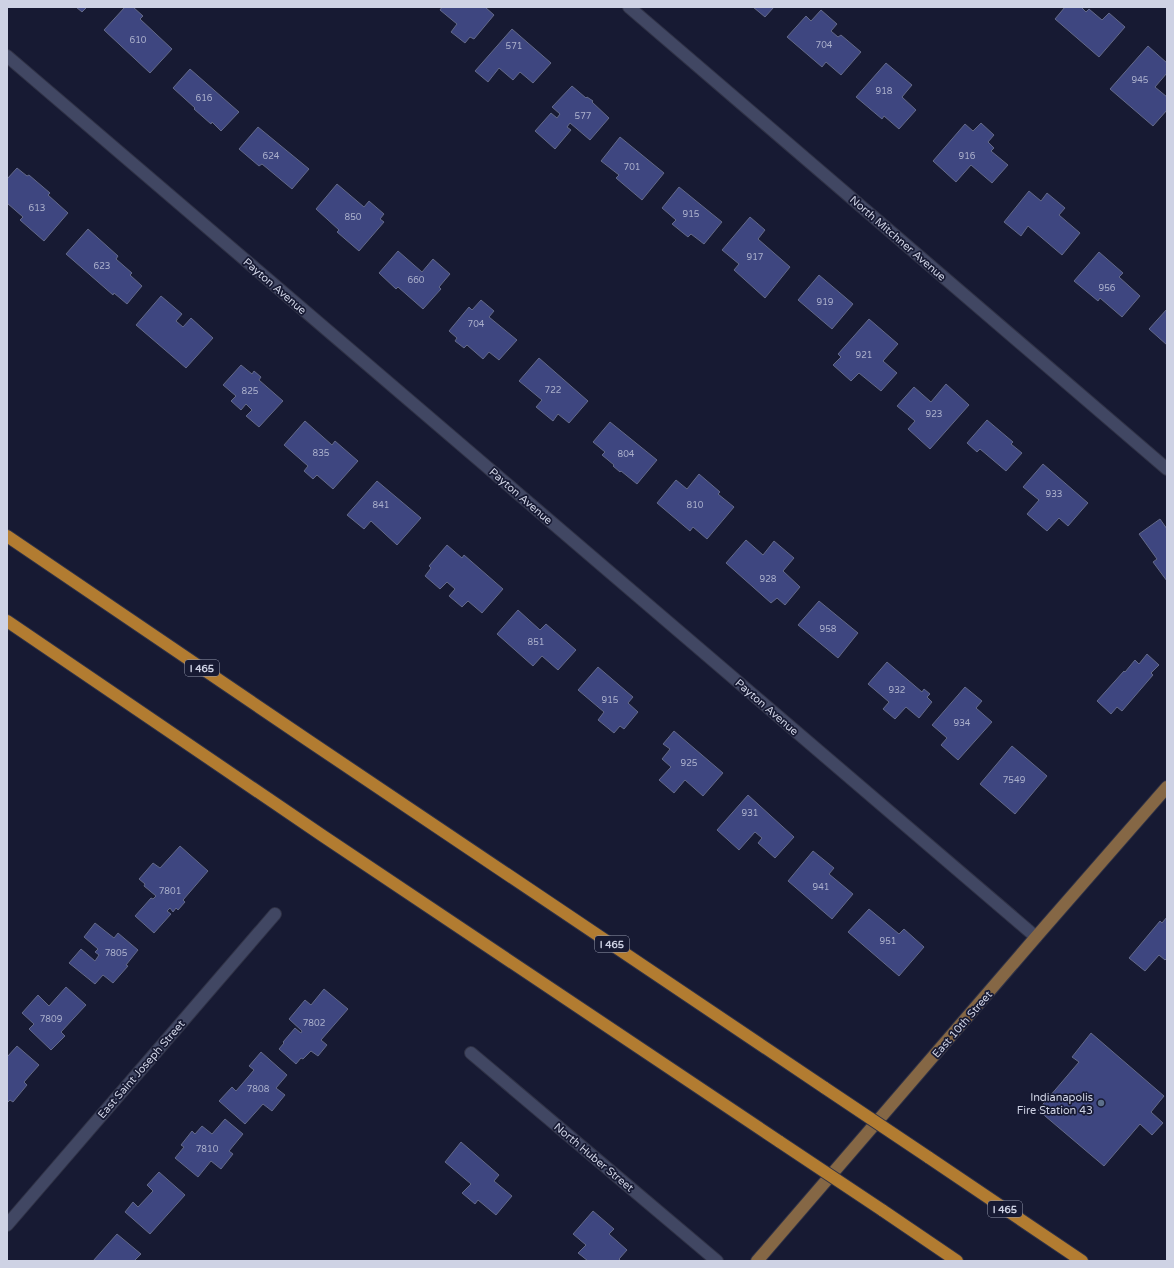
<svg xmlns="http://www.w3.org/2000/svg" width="1174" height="1268" viewBox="0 0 1174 1268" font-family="'Varela Round',sans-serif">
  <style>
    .building { fill: #3e4680; stroke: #636988 }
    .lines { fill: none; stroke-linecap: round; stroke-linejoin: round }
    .minor-casing { stroke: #303246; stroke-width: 14 }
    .major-casing { stroke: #303246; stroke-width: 14 }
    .highway-casing { stroke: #303246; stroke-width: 14 }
    .minor { stroke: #414763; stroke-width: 12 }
    .major { stroke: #856745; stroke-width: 12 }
    .highway { stroke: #b27c31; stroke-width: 12 }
    .highway-bridge-casing { stroke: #303246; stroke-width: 14; stroke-linecap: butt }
    .highway-bridge { stroke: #b27c31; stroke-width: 12 }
    .service-dot { fill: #5c6f8a; stroke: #171a33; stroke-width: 1.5 }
    .labels { text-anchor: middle; stroke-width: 3.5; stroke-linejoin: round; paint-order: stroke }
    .number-label { font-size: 9px; fill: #aaafcb }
    .shield { fill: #171a33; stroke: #979baf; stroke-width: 1 }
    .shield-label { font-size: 10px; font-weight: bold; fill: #ced2e4 }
    .street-label { font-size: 11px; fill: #ced2e4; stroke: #171a33 }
    .poi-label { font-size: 11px; fill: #ced2e4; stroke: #171a33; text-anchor: end }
  </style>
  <rect width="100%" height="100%" fill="#171a33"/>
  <path class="building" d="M 76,7 L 87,7 L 82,12 Z
    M 125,7 L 133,7 L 143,16 L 140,19 L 172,49 L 150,73 L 104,30 Z
    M 442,7 L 485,7 L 494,15 L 474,39 L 470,37 L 465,43 L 451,32 L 457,24 L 440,10 Z
    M 753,7 L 774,7 L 765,17 Z
    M 1065,7 L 1081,7 L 1086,12 L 1089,9 L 1102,20 L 1109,13 L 1125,27 L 1099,57 L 1055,19 Z
    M 821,10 L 837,24 L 831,31 L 838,37 L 841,35 L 861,52 L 841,75 L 826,62 L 822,67 L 787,37 L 806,16 L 811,21 Z
    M 512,29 L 551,63 L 533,83 L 520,72 L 513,80 L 499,68 L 488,82 L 475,71 Z
    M 1148,46 L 1167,63 L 1167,73 L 1155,87 L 1167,97 L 1167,110 L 1153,126 L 1110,89 Z
    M 886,63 L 912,85 L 902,97 L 916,110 L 899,129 L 884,116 L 882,119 L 856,97 Z
    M 190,69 L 239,112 L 221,131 L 212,122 L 211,124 L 194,109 L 195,108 L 173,88 Z
    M 572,86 L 586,98 L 587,97 L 593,101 L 592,102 L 609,118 L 590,140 L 570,123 L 567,127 L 571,130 L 555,149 L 535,131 L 551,113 L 557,118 L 560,114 L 552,107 Z
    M 981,123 L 994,135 L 988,142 L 994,148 L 991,151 L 1008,165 L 992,183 L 971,165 L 956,182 L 933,161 L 965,124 L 973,131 Z
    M 258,127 L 309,169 L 292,189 L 262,164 L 259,166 L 239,149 Z
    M 620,137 L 664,173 L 642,200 L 616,178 L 619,175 L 601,161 Z
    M 17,168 L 27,176 L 29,175 L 50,193 L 48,195 L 68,213 L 44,241 L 20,220 L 23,217 L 7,203 L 7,179 Z
    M 337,184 L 364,207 L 369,201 L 384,214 L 380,219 L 384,222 L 359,251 L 337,232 L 339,230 L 316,209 Z
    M 679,187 L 722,222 L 704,244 L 691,234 L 688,237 L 672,224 L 676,220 L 662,208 Z
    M 1029,191 L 1041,201 L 1047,193 L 1065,208 L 1059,215 L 1080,233 L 1062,255 L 1028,226 L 1021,236 L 1004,222 Z
    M 750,217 L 765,230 L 758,239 L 790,267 L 765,298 L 734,270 L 739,264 L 722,250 Z
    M 88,229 L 118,256 L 116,259 L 132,273 L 130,275 L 142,286 L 127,304 L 114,293 L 113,295 L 66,254 Z
    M 398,251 L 422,272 L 433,259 L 450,274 L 439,287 L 441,289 L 423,309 L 398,287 L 396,289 L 379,273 Z
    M 1099,252 L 1123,273 L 1119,277 L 1140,296 L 1122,317 L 1100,298 L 1098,301 L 1074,281 Z
    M 819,275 L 853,304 L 832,329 L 798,300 Z
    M 161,296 L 182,314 L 176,321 L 183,327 L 191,318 L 213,338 L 186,368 L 136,325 Z
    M 481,300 L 494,311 L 489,317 L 517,340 L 499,360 L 489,352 L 483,359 L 467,345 L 464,348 L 455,341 L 457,338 L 449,331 L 469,307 L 472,310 Z
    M 1167,309 L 1167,345 L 1149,329 Z
    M 869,319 L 898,344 L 883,361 L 897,373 L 881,391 L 859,373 L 851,381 L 833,365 L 841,357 L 838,354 Z
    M 539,358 L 588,401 L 569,423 L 558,414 L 553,421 L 536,407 L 542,400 L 519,381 Z
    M 241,365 L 252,374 L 254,371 L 261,377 L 259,380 L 283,401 L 259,427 L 246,416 L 252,410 L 246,404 L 241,410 L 231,401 L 236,396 L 223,385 Z
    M 946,384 L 969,405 L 930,449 L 908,429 L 915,421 L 897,406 L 914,387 L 931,402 Z
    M 987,420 L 1013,442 L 1011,444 L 1022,453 L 1006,471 L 980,449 L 977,452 L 967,443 Z
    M 305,421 L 332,445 L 335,441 L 358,461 L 333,489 L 317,475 L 313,479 L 304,471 L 308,466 L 284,445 Z
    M 610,422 L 657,460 L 637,484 L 621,471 L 620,472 L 613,466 L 614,465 L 602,455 L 605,452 L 593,442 Z
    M 1043,464 L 1088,503 L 1068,526 L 1059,518 L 1047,531 L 1027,514 L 1039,500 L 1023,487 Z
    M 699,474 L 720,492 L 718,494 L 734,507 L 707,539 L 693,527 L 690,531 L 657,503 L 676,480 L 687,489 Z
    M 377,481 L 421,518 L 397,545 L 371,521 L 364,529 L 347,515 Z
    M 1160,519 L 1167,529 L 1167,581 L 1153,562 L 1157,559 L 1139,534 Z
    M 746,540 L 763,555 L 774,541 L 794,558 L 783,571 L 800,587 L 785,605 L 777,598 L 771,603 L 726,563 Z
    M 447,545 L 462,558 L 464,555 L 503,589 L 482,613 L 468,601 L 462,607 L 449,596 L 455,589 L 447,582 L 440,589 L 425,576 L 431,568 L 429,566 Z
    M 819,601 L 858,633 L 838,658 L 798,625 Z
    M 518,610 L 540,630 L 546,624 L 576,650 L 558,670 L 542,656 L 533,666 L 497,634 Z
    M 1147,654 L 1159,665 L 1151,673 L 1153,675 L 1122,711 L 1117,707 L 1111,714 L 1097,701 L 1124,671 L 1125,672 L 1135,660 L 1139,664 Z
    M 887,662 L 922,692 L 924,689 L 930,694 L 927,697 L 932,702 L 919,718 L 906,707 L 895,719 L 883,709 L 889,702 L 868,684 Z
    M 598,667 L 633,697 L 628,703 L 638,712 L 624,729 L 620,726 L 614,733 L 598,720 L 604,712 L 578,690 Z
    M 965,687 L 982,701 L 976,708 L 992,722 L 958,760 L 941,745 L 947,738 L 932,725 Z
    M 674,731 L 723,773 L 703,796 L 685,780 L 674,793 L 659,780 L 671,767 L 662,759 L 670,749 L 663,744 Z
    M 1012,746 L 1047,776 L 1015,814 L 980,784 Z
    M 748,795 L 794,837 L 775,858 L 758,843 L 762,838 L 755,832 L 739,850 L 717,830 Z
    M 180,846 L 208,871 L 183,900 L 185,902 L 178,910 L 176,908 L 173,912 L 170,908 L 167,911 L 171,914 L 154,933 L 135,916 L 151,898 L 153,899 L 156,896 L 144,886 L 145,884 L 139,879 L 153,863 L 160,868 Z
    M 813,851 L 834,868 L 829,874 L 853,894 L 832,919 L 788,881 Z
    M 869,909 L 899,934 L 904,929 L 924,947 L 899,976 L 848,932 Z
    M 1167,917 L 1167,958 L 1165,960 L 1159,955 L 1145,971 L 1129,958 L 1160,921 L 1162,923 Z
    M 95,923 L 114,938 L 118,933 L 138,950 L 126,965 L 128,966 L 113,983 L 103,975 L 95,984 L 69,963 L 81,949 L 95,961 L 99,955 L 95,952 L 98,949 L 84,937 Z
    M 66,987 L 86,1005 L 61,1032 L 65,1036 L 51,1050 L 29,1029 L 34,1024 L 22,1013 L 38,995 L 49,1006 Z
    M 324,989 L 348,1009 L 321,1040 L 327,1045 L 318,1056 L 311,1051 L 303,1059 L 301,1058 L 296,1064 L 279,1049 L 284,1043 L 283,1042 L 295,1028 L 301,1033 L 302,1031 L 289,1019 L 305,1000 L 311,1005 Z
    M 1091,1033 L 1164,1096 L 1151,1112 L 1163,1123 L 1152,1135 L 1140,1124 L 1104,1166 L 1038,1110 L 1079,1062 L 1072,1057 Z
    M 17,1046 L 39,1065 L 24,1082 L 27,1085 L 13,1102 L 10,1100 L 7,1103 L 7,1057 Z
    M 261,1052 L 287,1075 L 276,1088 L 285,1095 L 272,1111 L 263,1104 L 245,1124 L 219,1101 L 232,1087 L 236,1091 L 254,1070 L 249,1066 Z
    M 225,1119 L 243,1134 L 229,1151 L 233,1154 L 221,1169 L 211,1161 L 198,1177 L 175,1158 L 184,1147 L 181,1145 L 192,1131 L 195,1134 L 202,1126 L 212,1134 Z
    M 461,1142 L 499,1175 L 494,1181 L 512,1196 L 496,1215 L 478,1200 L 475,1204 L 462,1193 L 471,1184 L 445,1162 Z
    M 159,1172 L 185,1195 L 150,1234 L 125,1212 L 133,1202 L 138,1207 L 153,1191 L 147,1185 Z
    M 593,1211 L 614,1229 L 609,1234 L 627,1250 L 619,1259 L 621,1261 L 588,1261 L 578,1253 L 586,1245 L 573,1234 Z
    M 117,1234 L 141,1254 L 134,1261 L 93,1261 Z"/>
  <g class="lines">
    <g class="minor-casing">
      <path id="minor" d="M 629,7 L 1167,469
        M 7,56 L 1036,937
        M 471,1053 L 717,1261
        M 7,1225 L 275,914"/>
    </g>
    <g class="major-casing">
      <path id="major" d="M 757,1261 L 1036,937 L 1167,787"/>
    </g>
    <g class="highway-casing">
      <path id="highway" d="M 7,536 L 309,741 L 825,1088
        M 7,621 L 323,836 L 780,1142
        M 928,1157 L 1082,1261
        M 882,1210 L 957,1261"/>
    </g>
    <use href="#minor" class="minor"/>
    <use href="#major" class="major"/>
    <use href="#highway" class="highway"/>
    <g class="highway-bridge-casing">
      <path id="highway-bridge" d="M 825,1088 L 928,1157
        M 780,1142 L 882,1210"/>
    </g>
    <use href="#highway-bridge" class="highway-bridge"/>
  </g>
  <circle class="service-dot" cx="1101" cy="1103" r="4"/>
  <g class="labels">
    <g class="number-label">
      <text x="138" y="43">610</text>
      <text x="824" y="48">704</text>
      <text x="514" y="49">571</text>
      <text x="1140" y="83">945</text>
      <text x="884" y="94">918</text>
      <text x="204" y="101">616</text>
      <text x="583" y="119">577</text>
      <text x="271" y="159">624</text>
      <text x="967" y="159">916</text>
      <text x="632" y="170">701</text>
      <text x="37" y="211">613</text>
      <text x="691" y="217">915</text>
      <text x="353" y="220">850</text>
      <text x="755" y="260">917</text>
      <text x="102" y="269">623</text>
      <text x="416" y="283">660</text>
      <text x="1107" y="291">956</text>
      <text x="825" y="305">919</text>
      <text x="476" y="327">704</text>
      <text x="864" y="358">921</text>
      <text x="553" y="393">722</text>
      <text x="250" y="394">825</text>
      <text x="934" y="417">923</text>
      <text x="321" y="456">835</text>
      <text x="626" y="457">804</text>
      <text x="1054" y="497">933</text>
      <text x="381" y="508">841</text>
      <text x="695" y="508">810</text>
      <text x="768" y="582">928</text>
      <text x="828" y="632">958</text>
      <text x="536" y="645">851</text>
      <text x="897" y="693">932</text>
      <text x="610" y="703">915</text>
      <text x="962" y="726">934</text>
      <text x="689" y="766">925</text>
      <text x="1014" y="783">7549</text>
      <text x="750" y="816">931</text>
      <text x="821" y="890">941</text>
      <text x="170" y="894">7801</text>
      <text x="888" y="944">951</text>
      <text x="116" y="956">7805</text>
      <text x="51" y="1022">7809</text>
      <text x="314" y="1026">7802</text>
      <text x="258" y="1092">7808</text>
      <text x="207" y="1152">7810</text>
    </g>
    <g class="shield">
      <rect x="185" y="660" width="34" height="16" rx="3"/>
      <rect x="595" y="936" width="34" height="16" rx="3"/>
      <rect x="988" y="1201" width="34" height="16" rx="3"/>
    </g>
    <g class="shield-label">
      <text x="202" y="672">I 465</text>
      <text x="612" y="948">I 465</text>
      <text x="1005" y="1213">I 465</text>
    </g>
    <g class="street-label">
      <text transform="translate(898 238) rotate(41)" y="4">North Mitchner Avenue</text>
      <text transform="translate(275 286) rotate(41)" y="4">Payton Avenue</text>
      <text transform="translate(521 496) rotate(41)" y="4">Payton Avenue</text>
      <text transform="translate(767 707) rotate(41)" y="4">Payton Avenue</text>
      <text transform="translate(962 1024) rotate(-49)" y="4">East 10th Street</text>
      <text transform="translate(141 1069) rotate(-49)" y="4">East Saint Joseph Street</text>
      <text transform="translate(594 1157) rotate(40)" y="4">North Huber Street</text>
    </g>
    <g class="poi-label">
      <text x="1093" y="1101">Indianapolis<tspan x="1093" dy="13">Fire Station 43</tspan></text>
    </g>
  </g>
  <rect width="1174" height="1268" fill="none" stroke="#ced2e4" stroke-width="16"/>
</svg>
